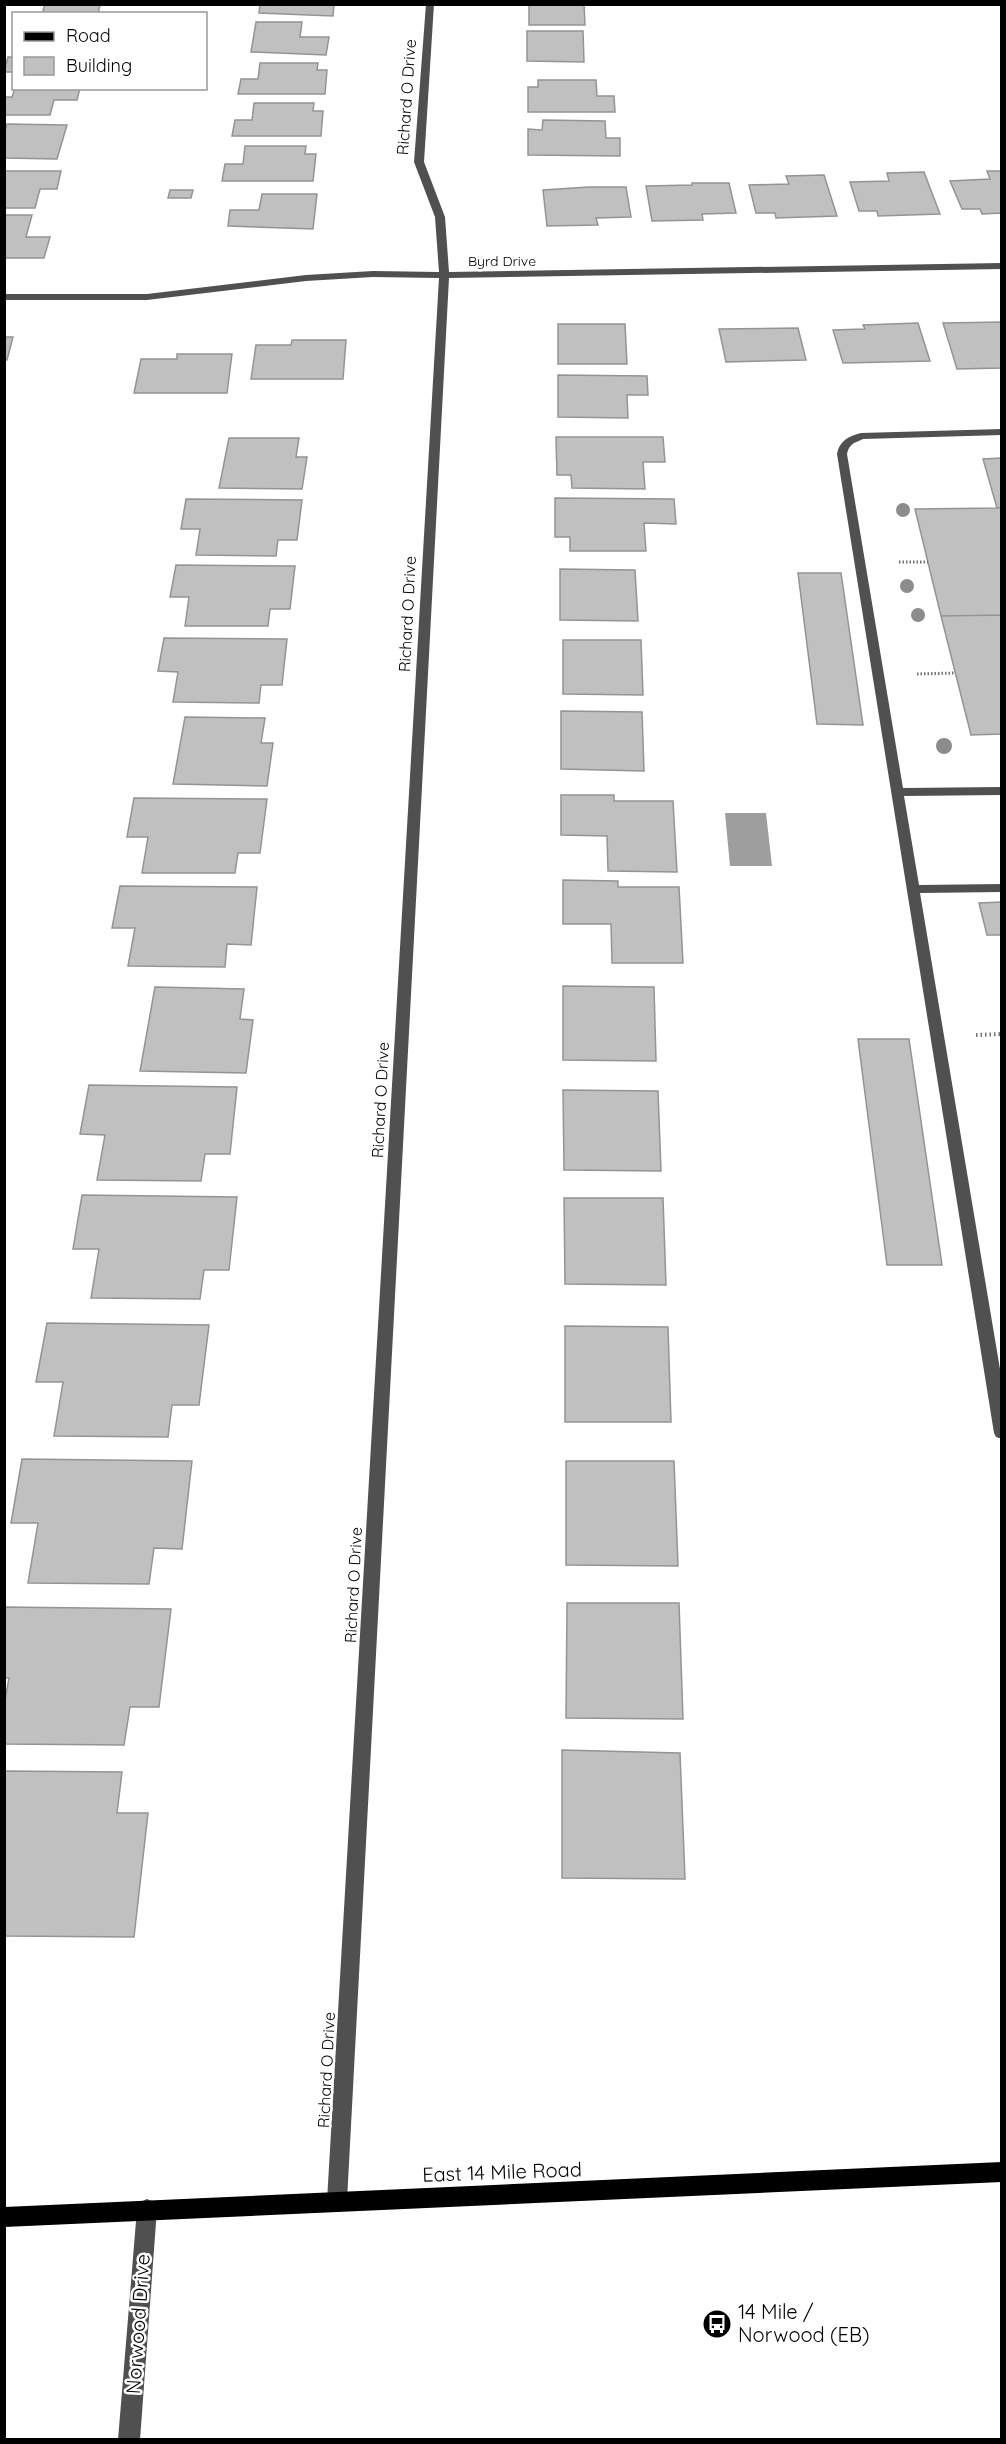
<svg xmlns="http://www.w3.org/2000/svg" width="1006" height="2444" viewBox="0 0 1006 2444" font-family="Quicksand,sans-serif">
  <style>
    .water { fill: #9e9e9e }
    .building { fill: #c0c0c0; stroke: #949494; stroke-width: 1.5 }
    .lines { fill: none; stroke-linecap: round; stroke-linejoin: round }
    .path-far1 { stroke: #727272; stroke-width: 3; stroke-dasharray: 1.5 2; stroke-linecap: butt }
    .path { stroke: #727272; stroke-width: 4; stroke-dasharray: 1.5 3; stroke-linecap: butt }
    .minor { fill: #505050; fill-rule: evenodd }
    .major { fill: #000; fill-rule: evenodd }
    .tree { fill: #8c8c8c }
    .labels { text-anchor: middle; stroke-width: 5; stroke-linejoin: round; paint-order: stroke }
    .far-street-label { font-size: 14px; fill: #000; stroke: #fff }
    .street-label { font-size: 16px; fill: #000; stroke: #fff }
    .near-street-label { font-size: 20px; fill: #000; stroke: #fff }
    .near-poi-label { font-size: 20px; fill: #000; stroke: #fff; text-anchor: start }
  </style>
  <rect width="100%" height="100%" fill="#fff"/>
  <path class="water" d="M 725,813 L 766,813 L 772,866 L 730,866 Z"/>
  <path class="building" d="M 45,4 L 69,4 L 100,5 L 98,14 L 42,14 Z
    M 260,4 L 334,4 L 333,16 L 259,13 Z
    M 529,4 L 584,4 L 585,25 L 529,25 Z
    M 256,22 L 302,22 L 300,37 L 329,37 L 326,55 L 251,52 Z
    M 527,31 L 583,31 L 584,62 L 527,61 Z
    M 8,57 L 14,57 L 14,72 L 4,72 Z
    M 260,63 L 318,63 L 317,70 L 327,70 L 325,94 L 238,94 L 241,79 L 258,79 Z
    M 538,80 L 596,80 L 597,96 L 614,96 L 615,112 L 528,112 L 528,87 L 538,87 Z
    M 15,88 L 80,88 L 77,100 L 54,100 L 50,115 L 4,115 L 4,97 L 12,97 Z
    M 254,103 L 314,103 L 313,111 L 323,111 L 321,136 L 232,136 L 235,120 L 252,120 Z
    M 543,120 L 605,121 L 606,138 L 620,138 L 620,156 L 528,155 L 528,129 L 542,130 Z
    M 7,124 L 67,125 L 57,159 L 4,158 L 4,134 Z
    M 245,146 L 306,146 L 305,154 L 316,154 L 313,181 L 222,181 L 225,164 L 243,164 Z
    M 4,171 L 61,171 L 57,189 L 40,189 L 35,208 L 4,208 Z
    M 987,171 L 1002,171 L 1002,213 L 982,214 L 980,209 L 962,209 L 950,181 L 990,179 Z
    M 924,172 L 940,214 L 878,216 L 877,211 L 859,211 L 850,182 L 889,181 L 887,173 Z
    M 824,175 L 837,216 L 776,218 L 775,213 L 756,213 L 749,185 L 789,184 L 786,176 Z
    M 692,183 L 729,183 L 736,213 L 702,214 L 703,220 L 652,221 L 646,186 L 692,185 Z
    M 589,187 L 626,187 L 631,217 L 596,218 L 598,225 L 547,226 L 543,190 Z
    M 170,190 L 193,190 L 191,198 L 168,198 Z
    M 262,194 L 317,194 L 313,229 L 228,226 L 230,210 L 259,210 Z
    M 4,215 L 32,215 L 26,237 L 50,237 L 44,258 L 4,258 Z
    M 1002,322 L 1002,368 L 957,369 L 943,323 Z
    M 918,323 L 930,361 L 843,363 L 833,330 L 865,329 L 863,325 Z
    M 558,324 L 625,324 L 627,364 L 558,364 Z
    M 798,328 L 806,360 L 726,362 L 719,329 Z
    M 4,337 L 13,337 L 7,360 L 4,360 Z
    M 292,340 L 346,340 L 343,379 L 251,379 L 256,345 L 291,345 Z
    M 177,354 L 232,354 L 227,393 L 134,393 L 141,359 L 177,359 Z
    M 558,375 L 647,376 L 648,395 L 627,395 L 628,418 L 558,417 Z
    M 556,437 L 663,437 L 665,462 L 643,462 L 645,489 L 572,488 L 571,475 L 557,475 Z
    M 229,438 L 299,438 L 296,457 L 307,457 L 302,489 L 219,488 Z
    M 1002,458 L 1002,508 L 997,508 L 983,459 Z
    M 555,498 L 674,499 L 676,524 L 644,523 L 646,551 L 570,551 L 570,537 L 555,537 Z
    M 186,499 L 302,500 L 297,540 L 278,540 L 276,556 L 196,555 L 200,529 L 181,529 Z
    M 997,508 L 1002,508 L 1002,615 L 941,616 L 915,509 Z
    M 176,565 L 295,566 L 290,609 L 270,609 L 268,626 L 185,626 L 189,597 L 170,597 Z
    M 560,569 L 635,570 L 638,621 L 560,620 Z
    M 798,573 L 841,573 L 863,725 L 817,724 Z
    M 1002,615 L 1002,734 L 971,735 L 941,616 Z
    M 164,638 L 287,639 L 282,685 L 261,685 L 259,703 L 173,702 L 178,672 L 158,671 Z
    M 563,640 L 641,640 L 643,695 L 563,694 Z
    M 561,711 L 642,712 L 644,771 L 561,769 Z
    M 185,717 L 265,718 L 261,743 L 273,743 L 267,786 L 173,784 Z
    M 561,795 L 614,795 L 614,801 L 673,801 L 677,872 L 608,871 L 607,836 L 561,835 Z
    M 134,798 L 267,799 L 260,853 L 238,853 L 235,873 L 142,873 L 148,837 L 127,837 Z
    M 563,880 L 618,881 L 618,887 L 679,887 L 683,963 L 612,963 L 611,924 L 563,924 Z
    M 120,886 L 257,887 L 251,945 L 227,944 L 225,967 L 128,966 L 135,928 L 112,928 Z
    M 1002,902 L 1002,935 L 987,935 L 979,903 Z
    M 563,986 L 654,987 L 656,1061 L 563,1060 Z
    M 155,987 L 244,989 L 240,1019 L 253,1020 L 246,1073 L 140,1071 Z
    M 858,1039 L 909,1039 L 942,1265 L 887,1265 Z
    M 89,1085 L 237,1087 L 230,1154 L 205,1154 L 201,1181 L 97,1180 L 105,1135 L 80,1134 Z
    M 563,1090 L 658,1091 L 661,1171 L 564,1170 Z
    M 82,1195 L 237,1197 L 229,1270 L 204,1270 L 200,1299 L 91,1298 L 99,1249 L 73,1249 Z
    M 564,1198 L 663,1198 L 666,1285 L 565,1284 Z
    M 47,1323 L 209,1325 L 199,1405 L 172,1405 L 168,1437 L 54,1436 L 63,1382 L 36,1382 Z
    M 565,1326 L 668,1327 L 671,1422 L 565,1422 Z
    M 22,1459 L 192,1461 L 182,1549 L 154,1548 L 149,1584 L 28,1583 L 38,1523 L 11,1523 Z
    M 566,1461 L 674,1461 L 678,1566 L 566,1565 Z
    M 567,1603 L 679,1603 L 683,1719 L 566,1718 Z
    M 4,1607 L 171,1609 L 159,1707 L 130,1707 L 124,1745 L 4,1744 L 4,1706 L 9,1678 L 4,1678 Z
    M 562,1750 L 680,1753 L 685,1879 L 562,1878 Z
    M 4,1771 L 122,1772 L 117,1813 L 148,1813 L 134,1937 L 4,1936 Z"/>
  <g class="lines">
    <path class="path-far1" d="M 899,562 L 928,562
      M 917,674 L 955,673"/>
    <path class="path" d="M 976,1035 L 1002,1034"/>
    <path class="minor" d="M 426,4 L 434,4 L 424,162 L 445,217 L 449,272 L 1002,263 L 1002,269 L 449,278 L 347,2201 L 344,2208 L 337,2211 L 330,2208 L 327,2201 L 439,278 L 373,277 L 306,281 L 147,300 L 4,300 L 4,294 L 147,294 L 306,275 L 373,271 L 439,272 L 435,217 L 414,162 Z
      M 1002,429 L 1002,435 L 863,439 C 854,443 849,444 847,454 L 903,788 L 1002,787 L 1002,795 L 904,796 L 919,885 L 1002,884 L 1002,892 L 920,893 L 1002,1381 L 1002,1439 L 996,1437 L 994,1433 L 837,454 C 839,441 849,436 861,433 Z
      M 147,2199 L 154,2202 L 157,2209 L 140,2440 L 118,2440 L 137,2209 L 140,2202 Z"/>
    <path class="major" d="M 1002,2162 L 1002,2182 L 4,2227 L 4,2207 Z"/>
  </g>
  <g class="tree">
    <circle cx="903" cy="510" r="7"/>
    <circle cx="907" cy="586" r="7"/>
    <circle cx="918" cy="615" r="7"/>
    <circle cx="944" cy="746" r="8"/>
  </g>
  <defs>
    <g id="bus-disc" transform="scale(1.5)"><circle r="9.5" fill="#000" stroke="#fff"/><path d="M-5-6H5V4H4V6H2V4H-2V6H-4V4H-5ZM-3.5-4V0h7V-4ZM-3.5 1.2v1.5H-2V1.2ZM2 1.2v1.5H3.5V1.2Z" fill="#fff"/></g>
  </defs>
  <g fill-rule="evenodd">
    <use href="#bus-disc" x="717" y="2324"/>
  </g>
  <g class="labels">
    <g class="far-street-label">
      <text x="502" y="266">Byrd Drive</text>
    </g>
    <g class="street-label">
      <text transform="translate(406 97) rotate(-86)" y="6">Richard O Drive</text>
      <text transform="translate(407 614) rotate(-87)" y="6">Richard O Drive</text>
      <text transform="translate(380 1100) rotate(-87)" y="6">Richard O Drive</text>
      <text transform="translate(353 1585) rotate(-87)" y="6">Richard O Drive</text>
      <text transform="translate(326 2070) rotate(-87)" y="6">Richard O Drive</text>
    </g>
    <g class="near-street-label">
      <text transform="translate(502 2172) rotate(-2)" y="7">East 14 Mile Road</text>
      <text transform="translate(138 2324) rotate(-86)" y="7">Norwood Drive</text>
    </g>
    <g class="near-poi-label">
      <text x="738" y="2319">14 Mile /<tspan x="738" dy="23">Norwood (EB)</tspan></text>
    </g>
  </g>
  <rect width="1006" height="2444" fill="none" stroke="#000000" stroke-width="12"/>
  <rect x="12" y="12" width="195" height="78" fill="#ffffff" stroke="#999999" stroke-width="1.5"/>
  <rect x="24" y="32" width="30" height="9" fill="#000000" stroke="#999999" stroke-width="1.5"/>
  <text x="66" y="42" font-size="18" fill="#000000">Road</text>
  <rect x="24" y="57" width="30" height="18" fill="#c0c0c0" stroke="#999999" stroke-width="1.5"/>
  <text x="66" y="72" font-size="18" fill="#000000">Building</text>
</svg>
